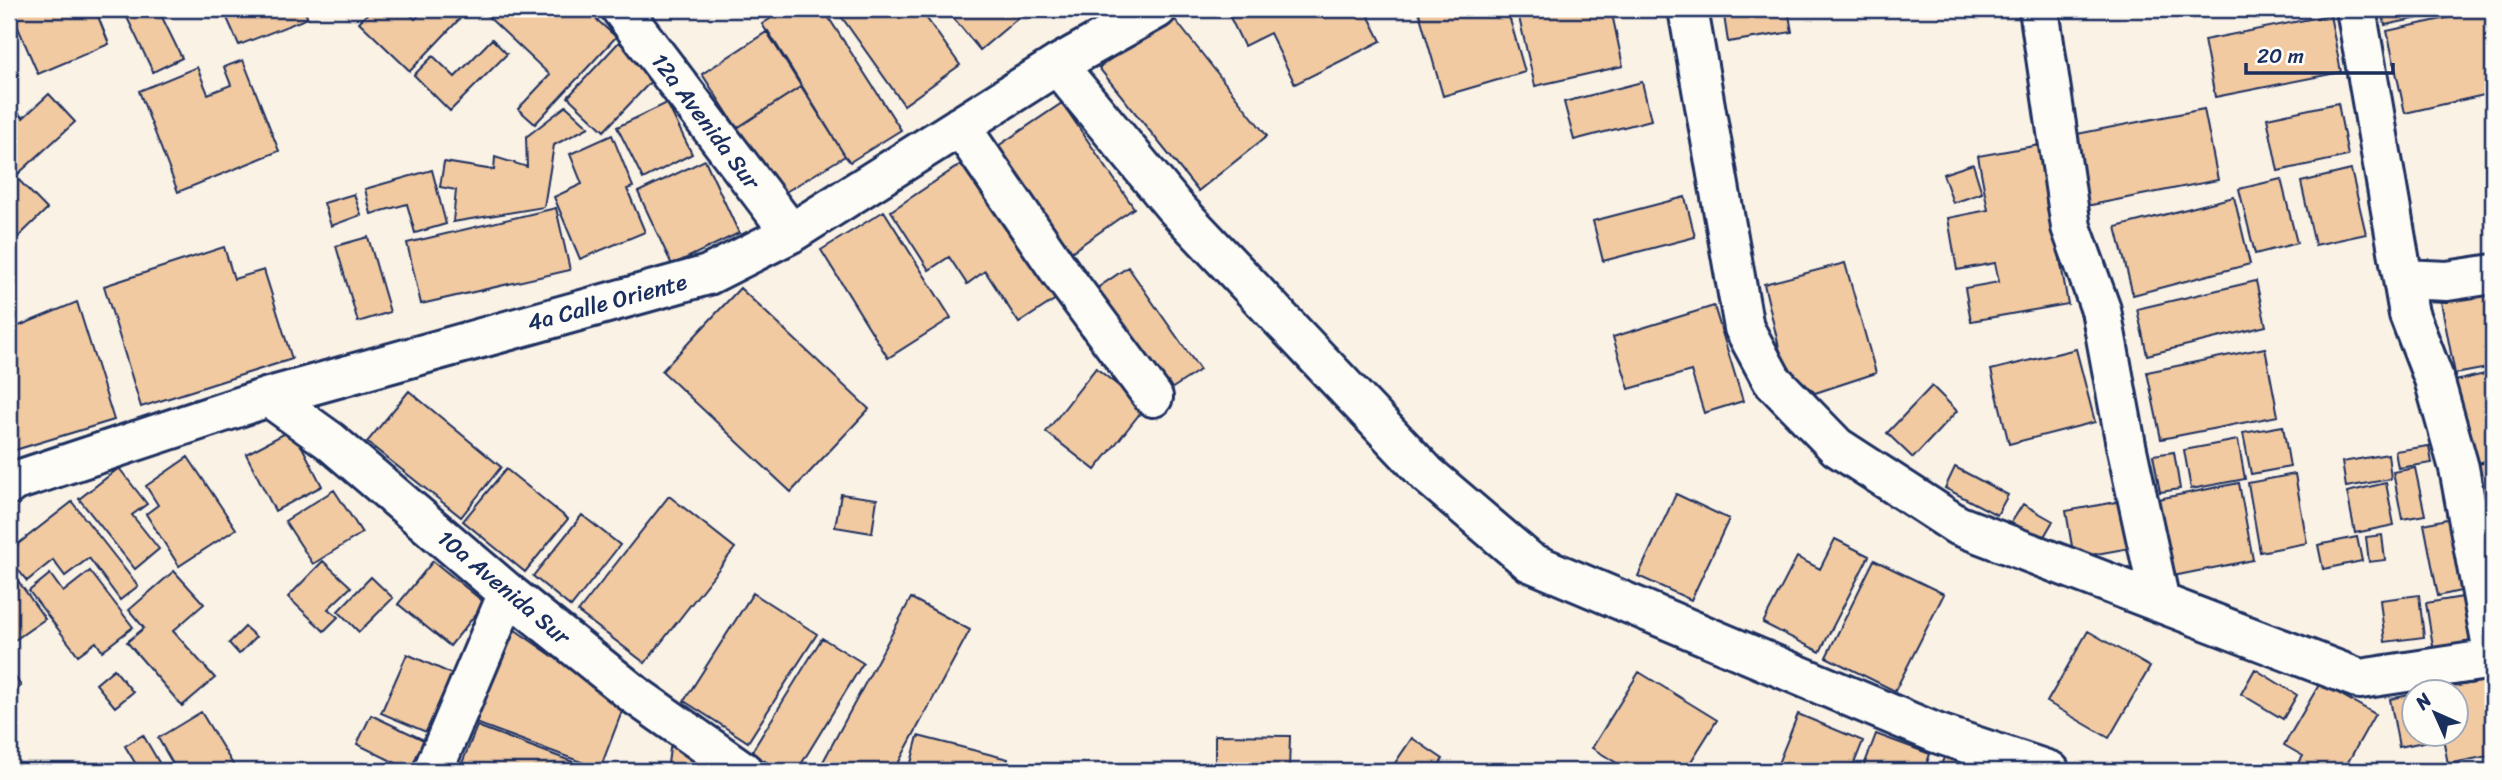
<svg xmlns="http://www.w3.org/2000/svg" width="2502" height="780" viewBox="0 0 2502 780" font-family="Sriracha,sans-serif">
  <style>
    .building { fill: #f2caa1; stroke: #1b2f5e; stroke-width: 2 }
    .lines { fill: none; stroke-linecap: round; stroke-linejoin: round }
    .minor-casing { stroke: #1b2f5e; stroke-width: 44 }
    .minor { stroke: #fdfcf7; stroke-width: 38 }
    .labels { text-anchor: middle; stroke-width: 6; stroke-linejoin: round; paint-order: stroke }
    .street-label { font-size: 23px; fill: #1b2f5e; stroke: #fdfcf7 }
  </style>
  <rect width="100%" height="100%" fill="#fbf2e6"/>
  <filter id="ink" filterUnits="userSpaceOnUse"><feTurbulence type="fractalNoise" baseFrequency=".0143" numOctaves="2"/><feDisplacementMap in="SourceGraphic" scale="14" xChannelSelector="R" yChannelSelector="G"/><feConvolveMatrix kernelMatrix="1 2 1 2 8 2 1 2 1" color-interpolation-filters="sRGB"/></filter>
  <g filter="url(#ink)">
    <path class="building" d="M 10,9 L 95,9 L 109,44 L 38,74 Z
      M 123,9 L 170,9 L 160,13 L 182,58 L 153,72 Z
      M 223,9 L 303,9 L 308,18 L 239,45 Z
      M 372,9 L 404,9 L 415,19 L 425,9 L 469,9 L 410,71 L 359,22 Z
      M 480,9 L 585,9 L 616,37 L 535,124 L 518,109 L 550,75 Z
      M 786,9 L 823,9 L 901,130 L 850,162 L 845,156 L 762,24 Z
      M 836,9 L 920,9 L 960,65 L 904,105 Z
      M 946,9 L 1029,9 L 980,50 Z
      M 1226,9 L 1365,9 L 1381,41 L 1295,84 L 1270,33 L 1244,46 Z
      M 1418,9 L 1507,9 L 1525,72 L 1443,96 Z
      M 1517,9 L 1611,9 L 1623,66 L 1535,86 Z
      M 1723,9 L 1788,9 L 1792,32 L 1728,42 Z
      M 2382,9 L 2442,9 L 2443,13 L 2385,25 Z
      M 2488,9 L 2493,31 L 2493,93 L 2405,113 L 2387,31 Z
      M 1169,12 L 1267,136 L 1198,191 L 1099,68 Z
      M 2330,15 L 2341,72 L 2215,97 L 2204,40 Z
      M 768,31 L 802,86 L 737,128 L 702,74 Z
      M 492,39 L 507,54 L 450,111 L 414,75 L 433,56 L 455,77 Z
      M 619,42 L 656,76 L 604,131 L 568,97 Z
      M 243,60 L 279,151 L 178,192 L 139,91 L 197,67 L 208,94 L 231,85 L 224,67 Z
      M 1642,82 L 1651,120 L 1574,140 L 1564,102 Z
      M 802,86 L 845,156 L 779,196 L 737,128 Z
      M 49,94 L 75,122 L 18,174 L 9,163 L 9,103 L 23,118 Z
      M 667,103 L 692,154 L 643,179 L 617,127 Z
      M 1062,103 L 1134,208 L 1064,257 L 992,150 Z
      M 2338,103 L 2348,156 L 2278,171 L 2267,118 Z
      M 566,106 L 589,127 L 554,145 L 544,207 L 453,222 L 456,190 L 440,187 L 444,162 L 494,170 L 495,157 L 527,167 L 526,137 Z
      M 2204,109 L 2218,180 L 2086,206 L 2072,135 Z
      M 612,135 L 633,187 L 627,189 L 645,232 L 580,259 L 554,197 L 582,184 L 570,154 Z
      M 2040,145 L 2068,304 L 1971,321 L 1965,288 L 1999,282 L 1995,263 L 1957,270 L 1948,218 L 1988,210 L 1978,156 Z
      M 970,158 L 1062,295 L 1019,323 L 985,271 L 967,284 L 949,257 L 929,270 L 891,211 Z
      M 705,160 L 739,233 L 672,265 L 638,192 Z
      M 1973,164 L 1982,193 L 1953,203 L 1943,174 Z
      M 9,170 L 47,209 L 15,240 L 9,234 Z
      M 432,170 L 446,224 L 415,233 L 407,204 L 371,214 L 365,189 Z
      M 2351,170 L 2366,234 L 2315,245 L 2301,182 Z
      M 2281,179 L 2297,243 L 2255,254 L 2239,189 Z
      M 354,194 L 361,215 L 331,226 L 324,203 Z
      M 1685,197 L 1695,237 L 1603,261 L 1593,221 Z
      M 2234,197 L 2250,264 L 2133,295 L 2116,227 Z
      M 556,208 L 570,270 L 421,304 L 407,243 Z
      M 884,211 L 951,318 L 888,358 L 821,250 Z
      M 368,237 L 390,312 L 358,322 L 336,246 Z
      M 224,247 L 234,279 L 264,270 L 292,359 L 141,407 L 104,286 Z
      M 1845,263 L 1876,373 L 1815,393 L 1783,364 L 1764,284 Z
      M 1128,267 L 1200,370 L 1165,393 L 1093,291 Z
      M 2256,281 L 2266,326 L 2147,355 L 2137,309 Z
      M 740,288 L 869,409 L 791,492 L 662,371 Z
      M 2493,292 L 2493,367 L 2455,374 L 2441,302 Z
      M 77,302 L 114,420 L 15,450 L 9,444 L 9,330 Z
      M 1714,306 L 1743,401 L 1704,413 L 1691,371 L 1629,389 L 1613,337 Z
      M 2265,348 L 2278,416 L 2161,439 L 2147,372 Z
      M 2076,349 L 2095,422 L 2009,444 L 1991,370 Z
      M 1096,368 L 1145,407 L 1095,470 L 1046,432 Z
      M 2493,372 L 2493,459 L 2474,464 L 2455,381 Z
      M 1932,386 L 1957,411 L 1913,458 L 1887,433 Z
      M 409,391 L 501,467 L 461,517 L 367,442 Z
      M 2283,426 L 2290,467 L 2251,474 L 2243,433 Z
      M 293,429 L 322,486 L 275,511 L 246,454 Z
      M 2238,440 L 2245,479 L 2191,489 L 2184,450 Z
      M 2429,446 L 2432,463 L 2398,468 L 2395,451 Z
      M 2174,452 L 2180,489 L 2160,492 L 2153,455 Z
      M 2388,454 L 2391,479 L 2346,487 L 2342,462 Z
      M 188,457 L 236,529 L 179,566 L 146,514 L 158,505 L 146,486 Z
      M 2493,461 L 2493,540 L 2491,540 L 2474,465 Z
      M 1955,467 L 2008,495 L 1997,515 L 1945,488 Z
      M 119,468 L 147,504 L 132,515 L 159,549 L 135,569 L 79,499 Z
      M 2415,468 L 2425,515 L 2402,519 L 2393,472 Z
      M 506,469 L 568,519 L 525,572 L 463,521 Z
      M 2295,474 L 2307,543 L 2260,552 L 2248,483 Z
      M 2239,483 L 2253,560 L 2173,576 L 2158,499 Z
      M 2386,483 L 2394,525 L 2355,533 L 2347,492 Z
      M 334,490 L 362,533 L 313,564 L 285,521 Z
      M 841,494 L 877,499 L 872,533 L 835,527 Z
      M 1676,494 L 1729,519 L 1691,600 L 1638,576 Z
      M 669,496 L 735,548 L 645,663 L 578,612 Z
      M 2122,501 L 2130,548 L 2074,558 L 2066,511 Z
      M 72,502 L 138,586 L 120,600 L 89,558 L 65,576 L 53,560 L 27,581 L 9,558 L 9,551 Z
      M 2023,504 L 2053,521 L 2042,540 L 2011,523 Z
      M 582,515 L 620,545 L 571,607 L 533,576 Z
      M 2451,518 L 2465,590 L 2438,596 L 2424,524 Z
      M 2382,535 L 2385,560 L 2369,562 L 2366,537 Z
      M 2357,537 L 2362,561 L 2323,569 L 2318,545 Z
      M 1835,539 L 1869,556 L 1820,652 L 1763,623 L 1797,557 L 1820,569 Z
      M 1874,560 L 1944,594 L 1895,691 L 1826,657 Z
      M 323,561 L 351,587 L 328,609 L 338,617 L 324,631 L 288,597 Z
      M 433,561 L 485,603 L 450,646 L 398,604 Z
      M 9,568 L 45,619 L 9,644 Z
      M 90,571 L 133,627 L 102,651 L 96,642 L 78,655 L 29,591 L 50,574 L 63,592 Z
      M 174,571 L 204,604 L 173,631 L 215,678 L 182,706 L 127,642 L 144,628 L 129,610 Z
      M 371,577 L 393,598 L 359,632 L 338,611 Z
      M 753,593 L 817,634 L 748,742 L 684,701 Z
      M 2419,595 L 2424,637 L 2385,642 L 2380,600 Z
      M 2463,597 L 2471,646 L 2434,652 L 2426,603 Z
      M 911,598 L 970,630 L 894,771 L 818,771 Z
      M 245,627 L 256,637 L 239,654 L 229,643 Z
      M 511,627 L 624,706 L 600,769 L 476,723 Z
      M 2088,631 L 2150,667 L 2109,738 L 2047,702 Z
      M 822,638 L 863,663 L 797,771 L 782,771 L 751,753 Z
      M 407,654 L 452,674 L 426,732 L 381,713 Z
      M 9,668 L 21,686 L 9,695 Z
      M 114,669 L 133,692 L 115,707 L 96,684 Z
      M 2255,669 L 2297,695 L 2283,719 L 2241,694 Z
      M 1639,672 L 1717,720 L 1685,771 L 1630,771 L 1592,748 Z
      M 2485,681 L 2493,722 L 2493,755 L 2448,764 L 2443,738 L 2399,747 L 2390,699 L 2414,694 L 2414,734 L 2456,734 L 2456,692 L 2425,692 Z
      M 2320,683 L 2375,714 L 2343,771 L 2294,771 L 2303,756 L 2284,745 Z
      M 201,712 L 237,771 L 177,771 L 158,738 Z
      M 1798,714 L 1863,741 L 1851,771 L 1775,771 Z
      M 371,715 L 426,741 L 412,771 L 357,744 Z
      M 477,726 L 597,771 L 459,771 Z
      M 1876,734 L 1930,754 L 1924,771 L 1862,771 Z
      M 143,735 L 164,771 L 140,771 L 125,746 Z
      M 1215,735 L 1290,736 L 1289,771 L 1215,771 Z
      M 918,736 L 1008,759 L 1005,771 L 909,771 Z
      M 1412,738 L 1443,759 L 1435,771 L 1408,771 L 1395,763 Z
      M 671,741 L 715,771 L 667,771 Z
      M 1947,749 L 2005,771 L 1939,771 Z"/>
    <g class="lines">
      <g class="minor-casing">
        <path id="minor" d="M 621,9 L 791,233
          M 1688,9 L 1744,328 L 1772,380 L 1837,447 L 1957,525 L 2360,679 L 2493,659
          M 2039,9 L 2071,227 L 2101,310 L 2126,445 L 2160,602
          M 2356,9 L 2409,314 L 2434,379 L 2459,468 L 2493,653
          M 1057,65 L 1174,206 L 1428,475 L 1530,562 L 1936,733 L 2050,771
          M 960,126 L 1061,273 L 1153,397
          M 2404,279 L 2447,281 L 2493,274
          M 269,397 L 330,441 L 508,593 L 635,695 L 743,771
          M 9,485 L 12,482 L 269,397 L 708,275 L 791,233 L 1057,65 L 1157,9
          M 433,771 L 508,593"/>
      </g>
      <use href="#minor" class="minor"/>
    </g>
  </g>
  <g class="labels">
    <g class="street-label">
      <text transform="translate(706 121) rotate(53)" y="8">12a Avenida Sur</text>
      <text transform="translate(607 302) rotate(-15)" y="8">4a Calle Oriente</text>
      <text transform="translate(504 587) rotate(40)" y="8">10a Avenida Sur</text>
    </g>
  </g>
  <rect width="2502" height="780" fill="none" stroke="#fdfcf7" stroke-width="35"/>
  <rect x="18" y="18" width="2467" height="745" fill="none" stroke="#1b2f5e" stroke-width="2.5" filter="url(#ink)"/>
  <g transform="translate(2435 713) rotate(315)"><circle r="33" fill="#fdfcf7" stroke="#a3aaba" stroke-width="2"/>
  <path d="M0-5L12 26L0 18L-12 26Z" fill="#1b2f5e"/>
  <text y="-10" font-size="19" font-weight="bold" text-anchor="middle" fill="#1b2f5e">N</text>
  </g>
  <path d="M2246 63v10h147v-10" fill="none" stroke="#1b2f5e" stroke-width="3.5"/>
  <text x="2257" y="63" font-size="21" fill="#1b2f5e" stroke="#fdfcf7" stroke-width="5" paint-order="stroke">20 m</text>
</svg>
